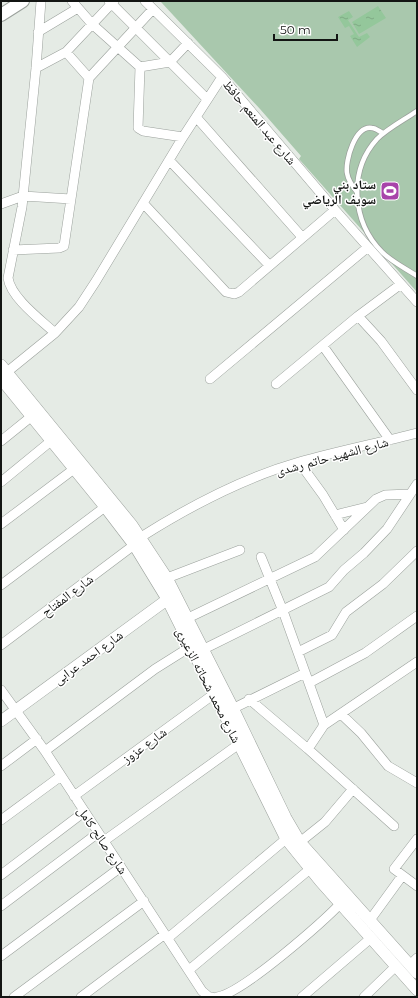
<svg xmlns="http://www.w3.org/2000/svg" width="418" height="998" viewBox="0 0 418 998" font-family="Montserrat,'Noto Naskh Arabic',sans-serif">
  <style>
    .green { fill: #a9c8ad }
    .water { fill: url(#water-ripples) }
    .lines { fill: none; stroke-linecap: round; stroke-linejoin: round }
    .service-casing { stroke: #9ba19c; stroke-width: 6 }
    .minor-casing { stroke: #9ba19c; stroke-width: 10 }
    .tertiary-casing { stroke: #9ba19c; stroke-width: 12 }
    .secondary-casing { stroke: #9ba19c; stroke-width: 14 }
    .service { stroke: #fff; stroke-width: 4.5 }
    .minor { stroke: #fff; stroke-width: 9 }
    .tertiary { stroke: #fff; stroke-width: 11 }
    .secondary { stroke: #fff; stroke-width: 12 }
    .labels { text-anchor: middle; stroke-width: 3; stroke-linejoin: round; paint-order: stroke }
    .street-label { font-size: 13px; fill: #131513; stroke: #fff }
    .poi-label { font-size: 13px; font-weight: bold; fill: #131513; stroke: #fff; text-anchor: end }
  </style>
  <defs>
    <pattern id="water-ripples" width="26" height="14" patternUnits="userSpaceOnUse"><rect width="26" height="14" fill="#94c79b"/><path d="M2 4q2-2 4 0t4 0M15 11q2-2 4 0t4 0" fill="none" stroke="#7faa85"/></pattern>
  </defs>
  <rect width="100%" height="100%" fill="#e5ebe5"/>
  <path class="green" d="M 417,1 L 417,292 L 299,159 L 301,156 L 260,109 L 161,2 Z"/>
  <path class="water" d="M 378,6 L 386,18 L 359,34 L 352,22 Z
    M 349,11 L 353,17 L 348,20 L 359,37 L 367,33 L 370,37 L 357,47 L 350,36 L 354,34 L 349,26 L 345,28 L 338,17 Z"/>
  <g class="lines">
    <g class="service-casing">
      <path id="service" d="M 417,111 C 404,120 388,128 377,139 C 348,171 352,222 382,252 C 392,262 405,268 417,276
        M 357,192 C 353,187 348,180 347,173 C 345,161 355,125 372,128 C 376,128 380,132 383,133"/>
    </g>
    <g class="minor-casing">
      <path id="minor" d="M 41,1 L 36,68 L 22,207 L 8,278 C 11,298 41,320 55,333
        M 72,1 L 92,24 L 140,67 L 170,62 L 188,43
        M 109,1 L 207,99
        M 145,1 L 222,77 L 335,210 L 417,302
        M 38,32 L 78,8
        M 66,52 L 89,78
        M 140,67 L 138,128 L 143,131 L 183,137
        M 36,68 L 66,52 L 114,1
        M 196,117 L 302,237
        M 169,160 L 269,265
        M 143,203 L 226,292 L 234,294 L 239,292 L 335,210
        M 1,204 L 23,196 L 71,199
        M 13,250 L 59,248 L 64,246 L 89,78 L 153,9
        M 358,316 L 381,341 L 417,390
        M 323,346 L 390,440
        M 7,372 L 55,333 L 79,307 L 96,281 L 183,137 L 222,77
        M 210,379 L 368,247
        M 276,384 L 358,316 L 401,284
        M 1,441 L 32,416
        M 299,462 L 323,495 L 344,530
        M 1,482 L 51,441
        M 335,515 L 367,507
        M 1,524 L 74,469
        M 141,537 C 190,506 243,478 299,462 C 338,451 378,443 417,433
        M 261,557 L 283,611 L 324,725
        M 167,578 L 240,550
        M 1,585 L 105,507
        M 188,618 L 315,557 L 376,499 L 385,495 L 410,494
        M 1,645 L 134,545
        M 204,649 L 329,587 L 344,570 L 364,553 L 387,529 L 417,484
        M 298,652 L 332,635 L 346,612 L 383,584 L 417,551
        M 309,683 L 365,653 L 417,616
        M 1,690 L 45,751 L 202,991 L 208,996 L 212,997
        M 249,699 L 308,749
        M 228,711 L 305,673
        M 341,714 L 361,733 L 388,766 L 417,783
        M 45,751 L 155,669 L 190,647
        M 1,766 L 37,739
        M 74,796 L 214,694
        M 1,820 L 61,776
        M 394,826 L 308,749 L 324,725 L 417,662
        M 417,839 L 394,869 L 417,886
        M 104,841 L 239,744
        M 300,842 L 325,822 L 353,789
        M 1,875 L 84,812
        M 1,906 L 98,833
        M 370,920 L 402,876
        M 168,938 L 286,839
        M 1,956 L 121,867
        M 410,965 L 417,958
        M 189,970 L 310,869
        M 14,997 L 144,901
        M 81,997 L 165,934
        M 217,997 C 243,993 324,921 344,900
        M 302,997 L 371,938
        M 364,997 L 396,966"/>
    </g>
    <g class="tertiary-casing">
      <path id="tertiary" d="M 1,365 L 132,525 L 167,578 L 233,708 L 286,818 L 300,842 L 417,973
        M 1,379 L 105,507 L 134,545 L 167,599 L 286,839 L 320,881 L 417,990
        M 1,721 L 172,596"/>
    </g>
    <g class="secondary-casing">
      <path id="secondary" d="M 1,15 L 23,1"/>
    </g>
    <use href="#service" class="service"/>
    <use href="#minor" class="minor"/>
    <use href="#tertiary" class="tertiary"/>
    <use href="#secondary" class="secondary"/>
  </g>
  <defs>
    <g id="stadium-square" transform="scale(1)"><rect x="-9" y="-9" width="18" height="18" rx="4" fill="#a844aa" stroke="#fff"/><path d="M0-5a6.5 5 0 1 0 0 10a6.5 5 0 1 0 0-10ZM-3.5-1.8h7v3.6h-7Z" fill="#fff"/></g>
  </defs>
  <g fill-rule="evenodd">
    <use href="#stadium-square" x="390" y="191"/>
  </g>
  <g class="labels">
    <g class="street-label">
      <text transform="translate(260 122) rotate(50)" y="5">شارع عبد المنعم حافظ</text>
      <text transform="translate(332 456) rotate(-15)" y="5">شارع الشهيد حاتم رشدى</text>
      <text transform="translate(67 595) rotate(-37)" y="5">شارع المفتاح</text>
      <text transform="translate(88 657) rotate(-36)" y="5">شارع احمد عرابى</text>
      <text transform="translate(209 685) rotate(63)" y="5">شارع محمد شحاته الزعيرى</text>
      <text transform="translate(144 745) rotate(-36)" y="5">شارع عزوز</text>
      <text transform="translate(103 840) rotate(56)" y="5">شارع صالح كامل</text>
    </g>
    <g class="poi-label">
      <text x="376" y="189">ستاد بني<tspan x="376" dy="15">سويف الرياضي</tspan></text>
    </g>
  </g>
  <rect width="418" height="998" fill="none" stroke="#131513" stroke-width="4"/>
  <path d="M274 34v6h63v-6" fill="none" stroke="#131513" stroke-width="2"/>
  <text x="280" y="34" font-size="12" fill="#131513" stroke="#ffffff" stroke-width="3" paint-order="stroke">50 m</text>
</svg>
